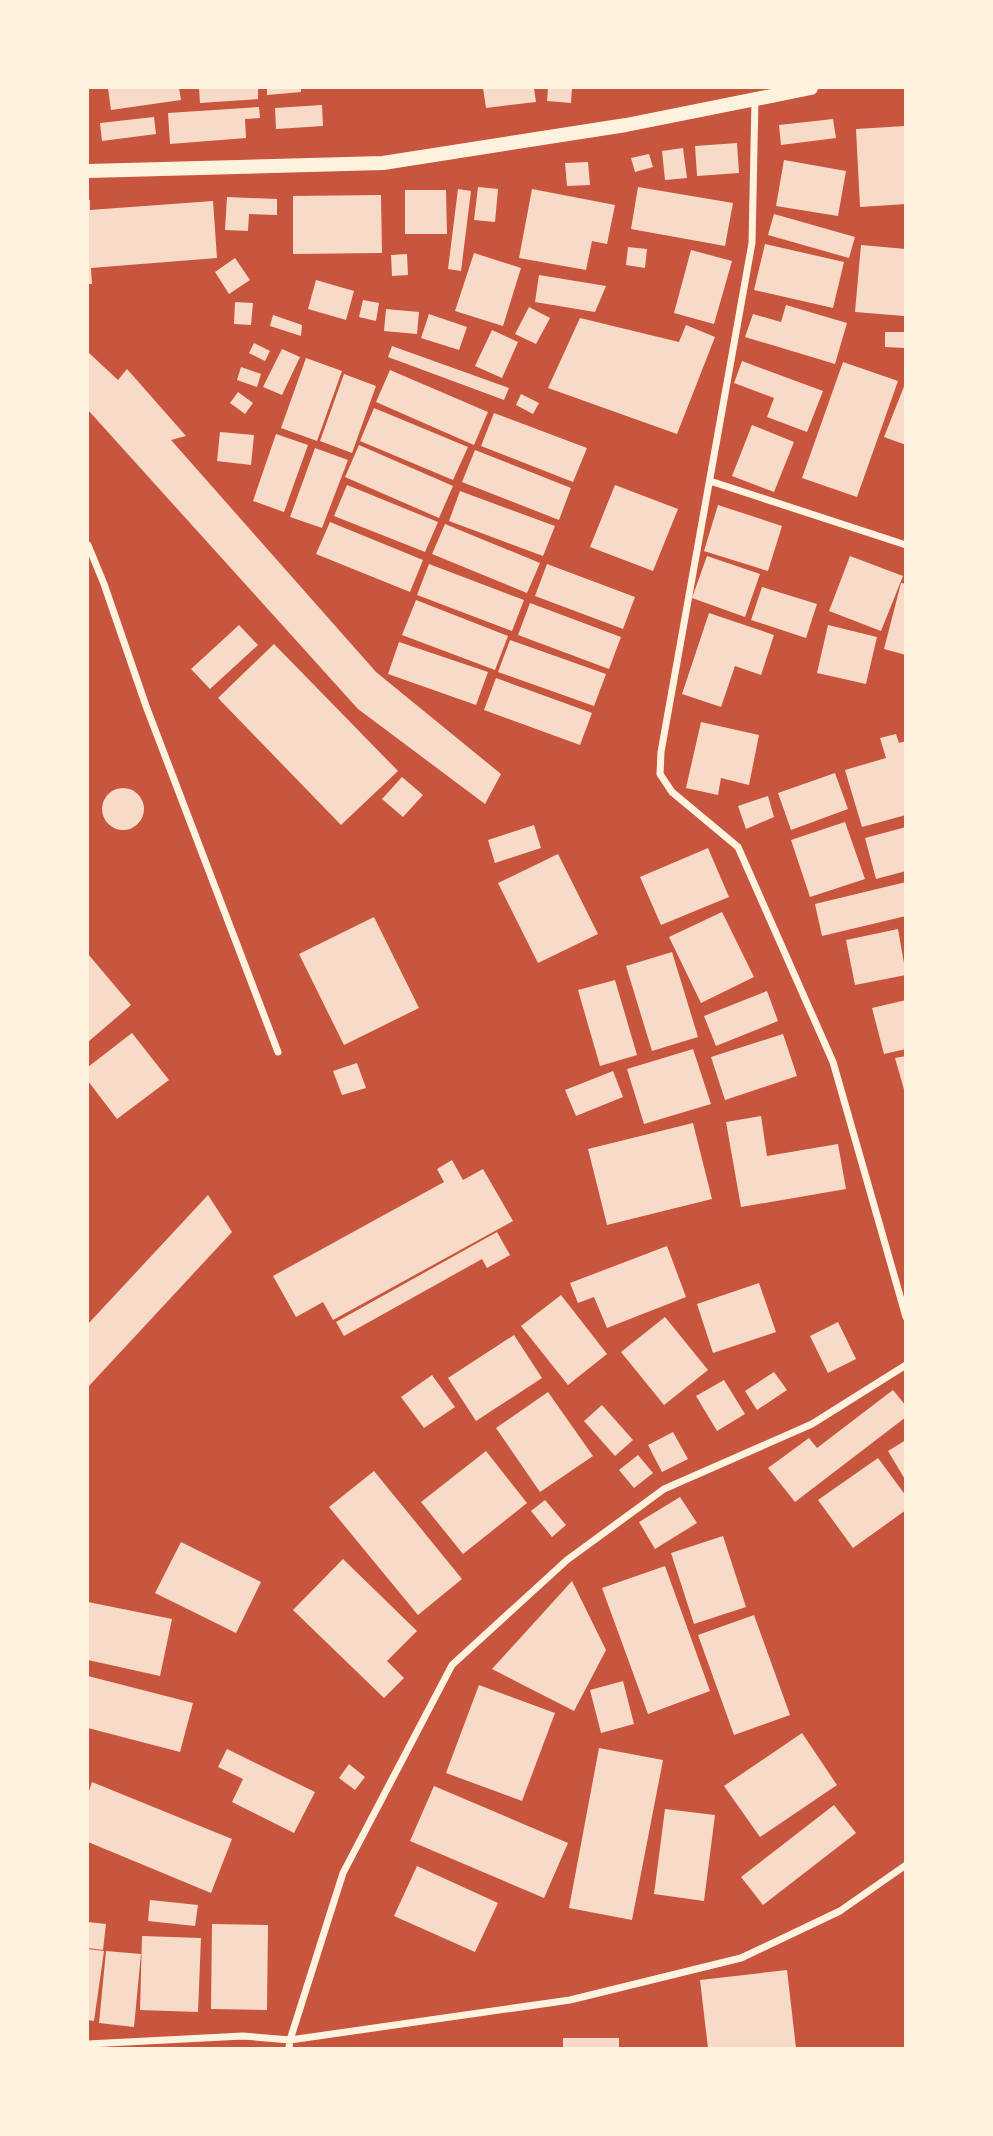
<svg xmlns="http://www.w3.org/2000/svg" width="993" height="2136" viewBox="0 0 993 2136" font-family="'Sofia Sans Condensed',sans-serif">
  <style>
    .building { fill: #f7dbc8 }
    .lines { fill: none; stroke-linecap: round; stroke-linejoin: round }
    .minor { stroke: #fff3e0; stroke-width: 7 }
    .secondary { stroke: #fff3e0; stroke-width: 14 }
  </style>
  <rect width="100%" height="100%" fill="#c8553d"/>
  <path class="building" d="M 108,88 L 179,88 L 181,100 L 111,110 Z
    M 199,88 L 258,88 L 258,99 L 200,103 Z
    M 267,88 L 301,88 L 301,92 L 267,95 Z
    M 483,88 L 534,88 L 536,102 L 486,108 Z
    M 548,88 L 572,88 L 571,103 L 547,101 Z
    M 322,105 L 323,126 L 276,129 L 275,108 Z
    M 259,107 L 260,118 L 245,119 L 246,138 L 170,144 L 168,113 Z
    M 154,117 L 156,134 L 102,141 L 100,123 Z
    M 833,119 L 836,138 L 781,145 L 779,125 Z
    M 905,126 L 906,204 L 860,207 L 856,129 Z
    M 737,143 L 739,173 L 697,176 L 695,146 Z
    M 683,148 L 687,178 L 665,180 L 662,151 Z
    M 649,154 L 653,167 L 635,172 L 631,158 Z
    M 784,160 L 846,171 L 838,216 L 776,206 Z
    M 588,162 L 590,185 L 567,186 L 565,163 Z
    M 478,187 L 498,189 L 495,222 L 474,220 Z
    M 638,187 L 733,203 L 725,246 L 631,229 Z
    M 458,189 L 471,191 L 461,271 L 448,269 Z
    M 532,189 L 615,205 L 607,244 L 592,241 L 586,270 L 519,258 Z
    M 405,190 L 446,190 L 447,234 L 405,234 Z
    M 381,195 L 382,253 L 293,254 L 293,196 Z
    M 227,197 L 277,199 L 277,215 L 249,214 L 248,231 L 225,230 Z
    M 88,200 L 90,200 L 90,210 L 213,201 L 217,258 L 91,268 L 92,284 L 88,284 Z
    M 774,214 L 855,237 L 849,258 L 768,235 Z
    M 765,244 L 844,262 L 833,308 L 754,290 Z
    M 861,245 L 906,249 L 904,316 L 855,312 Z
    M 628,247 L 647,249 L 645,268 L 626,265 Z
    M 691,250 L 732,261 L 714,324 L 674,313 Z
    M 474,253 L 521,268 L 503,326 L 455,311 Z
    M 407,254 L 408,275 L 392,276 L 391,255 Z
    M 235,258 L 250,280 L 229,294 L 215,272 Z
    M 539,275 L 606,286 L 595,312 L 535,302 Z
    M 316,280 L 354,291 L 346,320 L 308,309 Z
    M 363,300 L 379,303 L 376,321 L 359,317 Z
    M 235,302 L 253,303 L 251,325 L 234,324 Z
    M 786,305 L 847,323 L 835,364 L 745,337 L 753,314 L 781,322 Z
    M 529,307 L 550,318 L 536,344 L 515,334 Z
    M 386,309 L 419,312 L 417,334 L 384,331 Z
    M 429,314 L 467,327 L 459,350 L 421,338 Z
    M 273,315 L 302,325 L 301,336 L 270,326 Z
    M 580,318 L 679,342 L 686,325 L 715,337 L 677,434 L 548,388 Z
    M 492,330 L 518,342 L 502,378 L 475,366 Z
    M 885,332 L 905,332 L 905,348 L 885,347 Z
    M 254,343 L 270,351 L 265,361 L 249,353 Z
    M 392,346 L 509,388 L 504,400 L 388,357 Z
    M 282,349 L 300,357 L 282,395 L 263,387 Z
    M 88,352 L 118,380 L 127,369 L 186,436 L 171,440 L 376,672 L 501,774 L 485,804 L 358,709 L 88,410 Z
    M 306,358 L 342,371 L 317,441 L 281,428 Z
    M 742,361 L 823,391 L 807,432 L 767,417 L 774,398 L 734,383 Z
    M 843,362 L 898,381 L 857,497 L 802,478 Z
    M 241,367 L 261,374 L 257,387 L 237,380 Z
    M 390,370 L 488,412 L 474,445 L 376,402 Z
    M 344,374 L 376,386 L 352,453 L 320,441 Z
    M 905,384 L 906,384 L 906,445 L 884,437 Z
    M 238,392 L 253,403 L 245,414 L 230,403 Z
    M 521,394 L 539,403 L 533,414 L 516,405 Z
    M 374,408 L 468,447 L 453,480 L 360,441 Z
    M 494,413 L 587,448 L 573,482 L 481,446 Z
    M 752,425 L 794,442 L 774,492 L 732,476 Z
    M 220,432 L 254,435 L 251,465 L 217,461 Z
    M 276,434 L 308,445 L 284,512 L 253,501 Z
    M 359,445 L 453,486 L 439,518 L 345,477 Z
    M 315,448 L 348,460 L 322,528 L 290,517 Z
    M 475,450 L 571,488 L 559,520 L 462,482 Z
    M 347,485 L 438,522 L 425,552 L 334,516 Z
    M 615,485 L 678,509 L 653,571 L 590,547 Z
    M 460,491 L 555,526 L 543,556 L 449,521 Z
    M 718,505 L 782,526 L 768,571 L 704,551 Z
    M 330,522 L 423,560 L 410,592 L 316,554 Z
    M 445,524 L 540,563 L 527,593 L 432,554 Z
    M 707,556 L 760,574 L 745,617 L 692,598 Z
    M 850,556 L 903,576 L 881,631 L 829,611 Z
    M 429,564 L 524,600 L 512,631 L 417,595 Z
    M 547,564 L 635,597 L 623,629 L 535,596 Z
    M 901,583 L 906,584 L 906,655 L 884,649 Z
    M 762,587 L 817,604 L 806,638 L 751,620 Z
    M 416,600 L 508,636 L 495,670 L 402,635 Z
    M 530,603 L 621,637 L 609,669 L 518,635 Z
    M 709,613 L 774,635 L 761,675 L 735,666 L 721,707 L 682,694 Z
    M 239,625 L 258,645 L 210,689 L 191,669 Z
    M 828,625 L 877,637 L 866,684 L 817,673 Z
    M 510,640 L 606,674 L 594,706 L 498,672 Z
    M 399,642 L 488,672 L 476,705 L 388,674 Z
    M 274,644 L 398,771 L 341,825 L 218,698 Z
    M 496,678 L 592,713 L 580,745 L 484,710 Z
    M 701,722 L 759,735 L 749,785 L 721,778 L 718,795 L 686,788 Z
    M 896,734 L 899,743 L 906,741 L 906,815 L 862,827 L 845,770 L 886,758 L 880,738 Z
    M 835,773 L 848,809 L 791,830 L 778,793 Z
    M 402,777 L 423,795 L 403,817 L 382,799 Z
    M102 809a21 21 0 1 1 42 0a21 21 0 1 1-42 0Z
    M 768,796 L 774,817 L 746,829 L 738,806 Z
    M 845,822 L 865,879 L 810,897 L 791,840 Z
    M 534,825 L 541,848 L 495,863 L 488,840 Z
    M 906,827 L 906,871 L 876,879 L 865,838 Z
    M 708,848 L 729,897 L 661,925 L 640,877 Z
    M 558,854 L 598,934 L 538,963 L 498,883 Z
    M 906,882 L 906,916 L 822,936 L 815,904 Z
    M 722,912 L 754,977 L 701,1003 L 669,937 Z
    M 374,917 L 419,1008 L 344,1045 L 299,954 Z
    M 898,929 L 906,975 L 855,985 L 846,940 Z
    M 672,952 L 698,1037 L 652,1051 L 626,966 Z
    M 88,954 L 131,1005 L 88,1042 Z
    M 615,980 L 637,1055 L 600,1066 L 578,990 Z
    M 767,991 L 778,1021 L 716,1046 L 704,1016 Z
    M 906,1000 L 906,1049 L 884,1054 L 872,1008 Z
    M 132,1033 L 169,1080 L 117,1119 L 88,1081 L 88,1067 Z
    M 783,1034 L 797,1076 L 725,1100 L 711,1057 Z
    M 693,1049 L 711,1104 L 644,1124 L 627,1069 Z
    M 906,1056 L 906,1093 L 905,1093 L 895,1058 Z
    M 357,1063 L 366,1088 L 342,1095 L 333,1071 Z
    M 613,1071 L 623,1097 L 576,1116 L 565,1090 Z
    M 761,1116 L 767,1156 L 838,1144 L 846,1189 L 741,1207 L 726,1122 Z
    M 693,1123 L 712,1199 L 607,1225 L 588,1149 Z
    M 452,1160 L 463,1180 L 483,1169 L 513,1221 L 333,1320 L 323,1302 L 296,1317 L 273,1276 L 444,1182 L 437,1169 Z
    M 208,1195 L 232,1232 L 88,1387 L 88,1324 Z
    M 497,1232 L 510,1255 L 487,1268 L 482,1259 L 344,1336 L 336,1322 Z
    M 667,1246 L 686,1297 L 607,1328 L 594,1297 L 578,1303 L 570,1283 Z
    M 759,1283 L 776,1332 L 713,1353 L 697,1304 Z
    M 561,1295 L 607,1354 L 568,1385 L 521,1326 Z
    M 665,1317 L 708,1370 L 664,1405 L 621,1352 Z
    M 838,1322 L 856,1359 L 828,1373 L 810,1336 Z
    M 514,1335 L 542,1378 L 476,1421 L 448,1378 Z
    M 774,1372 L 787,1390 L 757,1410 L 745,1391 Z
    M 432,1375 L 455,1407 L 424,1428 L 401,1397 Z
    M 724,1380 L 745,1414 L 717,1431 L 696,1396 Z
    M 893,1390 L 906,1406 L 906,1417 L 795,1502 L 768,1468 L 809,1438 L 817,1448 Z
    M 548,1392 L 593,1456 L 540,1492 L 496,1428 Z
    M 602,1405 L 633,1440 L 615,1456 L 584,1421 Z
    M 673,1432 L 688,1459 L 662,1472 L 648,1445 Z
    M 906,1440 L 906,1481 L 888,1451 Z
    M 486,1451 L 527,1503 L 463,1554 L 421,1502 Z
    M 638,1455 L 653,1473 L 634,1488 L 619,1470 Z
    M 878,1458 L 906,1496 L 906,1510 L 853,1548 L 818,1500 Z
    M 374,1471 L 462,1579 L 418,1615 L 329,1507 Z
    M 680,1497 L 697,1523 L 655,1549 L 639,1522 Z
    M 545,1500 L 566,1525 L 552,1537 L 531,1511 Z
    M 723,1536 L 746,1607 L 694,1624 L 671,1553 Z
    M 181,1542 L 261,1582 L 236,1633 L 155,1593 Z
    M 343,1559 L 417,1631 L 387,1661 L 404,1678 L 384,1698 L 293,1610 Z
    M 665,1566 L 710,1691 L 648,1714 L 602,1588 Z
    M 572,1581 L 606,1650 L 574,1711 L 492,1669 Z
    M 88,1602 L 172,1619 L 160,1676 L 88,1660 Z
    M 754,1615 L 790,1715 L 734,1735 L 698,1635 Z
    M 88,1676 L 193,1703 L 180,1752 L 88,1728 Z
    M 623,1681 L 634,1724 L 601,1733 L 590,1690 Z
    M 479,1685 L 555,1713 L 522,1801 L 446,1773 Z
    M 802,1733 L 837,1785 L 760,1837 L 724,1786 Z
    M 599,1748 L 663,1760 L 632,1920 L 569,1908 Z
    M 227,1749 L 315,1792 L 294,1833 L 232,1802 L 243,1779 L 218,1767 Z
    M 349,1764 L 365,1777 L 355,1790 L 339,1778 Z
    M 92,1782 L 232,1839 L 211,1893 L 88,1842 L 88,1794 Z
    M 434,1786 L 568,1843 L 544,1898 L 410,1841 Z
    M 834,1805 L 856,1833 L 763,1905 L 741,1877 Z
    M 665,1809 L 715,1815 L 704,1901 L 654,1894 Z
    M 417,1866 L 498,1903 L 475,1952 L 394,1916 Z
    M 150,1900 L 198,1905 L 195,1926 L 148,1921 Z
    M 88,1922 L 106,1924 L 103,1950 L 88,1948 Z
    M 212,1924 L 268,1925 L 267,2010 L 211,2009 Z
    M 142,1936 L 201,1938 L 198,2012 L 140,2010 Z
    M 88,1949 L 104,1951 L 94,2021 L 88,2020 Z
    M 106,1951 L 141,1954 L 134,2027 L 99,2023 Z
    M 787,1970 L 796,2048 L 708,2048 L 700,1980 Z
    M 563,2038 L 619,2038 L 619,2048 L 563,2048 Z"/>
  <g class="lines">
    <path class="minor" d="M 755,100 L 752,243 L 661,752 L 660,774 L 672,792 L 738,847 L 833,1062 L 906,1317
      M 710,481 L 906,545
      M 88,545 L 104,584 L 146,706 L 278,1052
      M 88,2044 L 243,2036 L 290,2040 L 570,2000 L 741,1958 L 840,1911 L 906,1865
      M 289,2048 L 290,2040 L 343,1873 L 452,1665 L 567,1560 L 664,1489 L 812,1424 L 906,1365"/>
    <path class="secondary" d="M 88,171 L 383,163 L 626,125 L 811,88"/>
  </g>
  <rect width="993" height="2136" fill="none" stroke="#fff3e0" stroke-width="178"/>
</svg>
